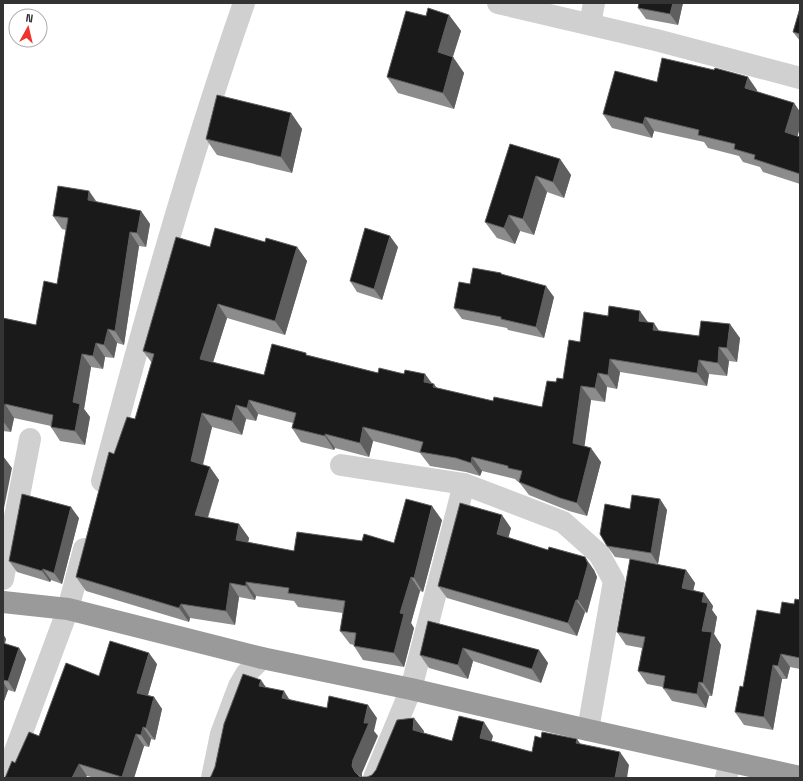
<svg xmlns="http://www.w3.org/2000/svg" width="803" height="781" viewBox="0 0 803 781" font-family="'Space Grotesk',sans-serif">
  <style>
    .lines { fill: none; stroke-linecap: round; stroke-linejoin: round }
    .street { stroke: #d0d0d0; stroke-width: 22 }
    .highway { stroke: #9a9a9a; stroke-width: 22 }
    .wall { fill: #8c8c8c }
    .shaded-wall { fill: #5f5f5f }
    .building { fill: #1a1a1a; stroke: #5f5f5f }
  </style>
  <rect width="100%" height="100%" fill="#fff"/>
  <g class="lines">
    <path class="street" d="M 498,3 L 656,40 L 800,78
      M 590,24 L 594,3
      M 341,465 L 464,484 L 563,522 L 599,554 L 614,581 L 588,730
      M 102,481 C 144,320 189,160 244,3
      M 3,579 L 30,439
      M 5,778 L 68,609 L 84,549
      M 212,778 L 221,734 L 239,686 L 246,674 L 262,658
      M 374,778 L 411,689 L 464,484
      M 726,778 L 730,762"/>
    <path class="highway" d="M 3,602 L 68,609 L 262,658 L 411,689 L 588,730 L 800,777"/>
  </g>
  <path class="wall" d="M 639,3 L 683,3 L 678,25 L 646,19 L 638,8 Z
    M 800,8 L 800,41 L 793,32 Z
    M 449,15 L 461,31 L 453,57 L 464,73 L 454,109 L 398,93 L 387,77 L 426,16 Z
    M 757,90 L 757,92 L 794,103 L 800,112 L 800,127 L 797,136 L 800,137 L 800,184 L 763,172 L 760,167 L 743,162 L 739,156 L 708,148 L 704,142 L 654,131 L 652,138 L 612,128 L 603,114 Z
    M 291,113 L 302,129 L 292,173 L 217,155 L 206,139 Z
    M 510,144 L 560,159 L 571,175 L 564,198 L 547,192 L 534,235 L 520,231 L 515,244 L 497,238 L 485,222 Z
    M 89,191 L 97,202 L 141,211 L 150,224 L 146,247 L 139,246 L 124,345 L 117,343 L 114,358 L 105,357 L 103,369 L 91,367 L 84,409 L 90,417 L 85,445 L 60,441 L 51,427 L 51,426 L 14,418 L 11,432 L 3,431 L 3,318 L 36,325 L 57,284 L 66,230 L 62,229 L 53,216 Z
    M 265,242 L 297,247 L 307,261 L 285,335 L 227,318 L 213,362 L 264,375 L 308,355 L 378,373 L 425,374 L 432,383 L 437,388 L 493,401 L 542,407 L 556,382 L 563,379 L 580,342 L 648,322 L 659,331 L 699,336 L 740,338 L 737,362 L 729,361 L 727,376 L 709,374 L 707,386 L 620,372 L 617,389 L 607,387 L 605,402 L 591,400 L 584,446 L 601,462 L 587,516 L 569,511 L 529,495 L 519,482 L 517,481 L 515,479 L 482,471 L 480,476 L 466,472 L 430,466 L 420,453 L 373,441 L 369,457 L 335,448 L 334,450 L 301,442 L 292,428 L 293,423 L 258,414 L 256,421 L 246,419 L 242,435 L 212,427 L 203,465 L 219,480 L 208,518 L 239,524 L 249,538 L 248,542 L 294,551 L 362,541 L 394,543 L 442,520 L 423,592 L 420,591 L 411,623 L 414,628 L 404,667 L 363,660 L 354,646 L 354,645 L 350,644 L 340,631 L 343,613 L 298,607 L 294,601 L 256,596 L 255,600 L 239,597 L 235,625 L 190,618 L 189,622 L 86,591 L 76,577 L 114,454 L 135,419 L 152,363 L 143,351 L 210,247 Z
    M 398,247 L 382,300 L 357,292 L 350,281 Z
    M 501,273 L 502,275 L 554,297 L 544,338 L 508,330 L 507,328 L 462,319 L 454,308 L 470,284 Z
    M 660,499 L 667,510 L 658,564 L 640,561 L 686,570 L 695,583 L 693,590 L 704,593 L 713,606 L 712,610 L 717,617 L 714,634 L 721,645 L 712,696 L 709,696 L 706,708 L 672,701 L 663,688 L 663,687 L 647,684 L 638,671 L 642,648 L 626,645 L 617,632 L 630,559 L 615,557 L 607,546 L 630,509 Z
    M 79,518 L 62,584 L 51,580 L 50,582 L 17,572 L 9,561 Z
    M 511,528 L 508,537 L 594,570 L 597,577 L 587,613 L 585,612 L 577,636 L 447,598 L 438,586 Z
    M 800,600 L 800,669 L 790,667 L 787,679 L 782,679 L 773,730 L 744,725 L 735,712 L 743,687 L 780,614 Z
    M 428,621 L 539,650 L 548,663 L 541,683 L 473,661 L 468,679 L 429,668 L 420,655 Z
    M 3,634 L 6,639 L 5,644 L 19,648 L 26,659 L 15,692 L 8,690 L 4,701 L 3,700 Z
    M 157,664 L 148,695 L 154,697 L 162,709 L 155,740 L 151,739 L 149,747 L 144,746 L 134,778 L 95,778 L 87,776 L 15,763 L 39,736 L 99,676 Z"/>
  <path class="shaded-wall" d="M 673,3 L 683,3 L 678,25 L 670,14 Z
    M 449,15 L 461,31 L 449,68 L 438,52 Z
    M 453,57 L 464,73 L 454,109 L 443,93 Z
    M 748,77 L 757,90 L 754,102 L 745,88 Z
    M 794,103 L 800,112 L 800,127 L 795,146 L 785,132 Z
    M 291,113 L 302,129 L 292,173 L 281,157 Z
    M 645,117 L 654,131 L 652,138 L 643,124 Z
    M 560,159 L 571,175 L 564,198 L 553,182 Z
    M 536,176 L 547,192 L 534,235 L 523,219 Z
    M 89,191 L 98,205 L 88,200 Z
    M 141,211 L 150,224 L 146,247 L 137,233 Z
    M 509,215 L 520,231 L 515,244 L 504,228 Z
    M 130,232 L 139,246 L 124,345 L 115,331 Z
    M 390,236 L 398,247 L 382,300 L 374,289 Z
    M 297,247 L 307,261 L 285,335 L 275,321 Z
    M 546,286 L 554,297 L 544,338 L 536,327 Z
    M 218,304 L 227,318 L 210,372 L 200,359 Z
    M 640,311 L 650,325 L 639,321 Z
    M 654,323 L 663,337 L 653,330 Z
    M 730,324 L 740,338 L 737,362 L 727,348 Z
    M 108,329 L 117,343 L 114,358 L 104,345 Z
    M 96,343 L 105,357 L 103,369 L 93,356 Z
    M 719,347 L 729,361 L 727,376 L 718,363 Z
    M 82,354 L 91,367 L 84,409 L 90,417 L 85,445 L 75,431 L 73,402 Z
    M 610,359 L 620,372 L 617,389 L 608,375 Z
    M 699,360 L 709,374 L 707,386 L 697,373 Z
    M 598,373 L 607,387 L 605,402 L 595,388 Z
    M 425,374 L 433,386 L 434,384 L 443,397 L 424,382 Z
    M 581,386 L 591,400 L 583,457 L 573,443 Z
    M 249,400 L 258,414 L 256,421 L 247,408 Z
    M 5,404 L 14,418 L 11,432 L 3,421 L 3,411 Z
    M 236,405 L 246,419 L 242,435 L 232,421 Z
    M 202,413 L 212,427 L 200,475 L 191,461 Z
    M 363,427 L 373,441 L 369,457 L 360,443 Z
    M 325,434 L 335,448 L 334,450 L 325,436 Z
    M 591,448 L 601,462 L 587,516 L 577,503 Z
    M 3,456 L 12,468 L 3,513 Z
    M 472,457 L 482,471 L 480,476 L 471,463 Z
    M 210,467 L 219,480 L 204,529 L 195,515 Z
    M 660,499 L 667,510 L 658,564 L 651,553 Z
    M 432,506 L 442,520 L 423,592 L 414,578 Z
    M 71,507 L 79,518 L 62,584 L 54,573 Z
    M 502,515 L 511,528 L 506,547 L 497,534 Z
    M 239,524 L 249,538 L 246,554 L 236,540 Z
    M 585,557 L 594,570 L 597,577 L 587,613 L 578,600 Z
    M 43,569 L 51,580 L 50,582 L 42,571 Z
    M 686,570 L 695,583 L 691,601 L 682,588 Z
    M 411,577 L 420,591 L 411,623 L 414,628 L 404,667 L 394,653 L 400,613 Z
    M 246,582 L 256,596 L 255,600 L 246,586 Z
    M 230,583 L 239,597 L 235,625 L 226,611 Z
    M 704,593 L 713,606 L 712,610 L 717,617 L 714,634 L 721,645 L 712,696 L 703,683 L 702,602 Z
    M 576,600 L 585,612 L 577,636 L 568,623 Z
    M 181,604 L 190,618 L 189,622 L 179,608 Z
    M 3,634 L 6,639 L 3,649 Z
    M 19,648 L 26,659 L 15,692 L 8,681 Z
    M 463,648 L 473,661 L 468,679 L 458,665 Z
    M 539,650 L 548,663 L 541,683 L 532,669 Z
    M 149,653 L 157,664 L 145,705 L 137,693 Z
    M 781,654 L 790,667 L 787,679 L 778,666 Z
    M 773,665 L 782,679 L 773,730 L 764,717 Z
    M 261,680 L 270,693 L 259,686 Z
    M 3,682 L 8,690 L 4,701 L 3,699 Z
    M 699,682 L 709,696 L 706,708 L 697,694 Z
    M 284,691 L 293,705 L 282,698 Z
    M 154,697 L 162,709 L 155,740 L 146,728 Z
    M 368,705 L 377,718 L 374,731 L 378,736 L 362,773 L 362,778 L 355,772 L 352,766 L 353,760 L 364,723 Z
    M 414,718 L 424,731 L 422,743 L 413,730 Z
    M 484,722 L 493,736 L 489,751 L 480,738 Z
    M 143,727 L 151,739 L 149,747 L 141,735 Z
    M 136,734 L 144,746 L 134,778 L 122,778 L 122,777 Z
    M 577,739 L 586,752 L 576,743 Z
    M 620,752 L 629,765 L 627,778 L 615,778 Z
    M 79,764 L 87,776 L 86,778 L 72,778 Z"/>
  <path class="building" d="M 639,3 L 673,3 L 670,14 L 638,8 Z
    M 428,8 L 449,15 L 438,52 L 453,57 L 443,93 L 387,77 L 406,11 L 426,16 Z
    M 800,8 L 800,34 L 793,32 Z
    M 662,58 L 714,70 L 715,68 L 748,77 L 745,88 L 794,103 L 785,132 L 800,137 L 800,174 L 754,159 L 755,155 L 734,149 L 735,144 L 698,135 L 699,130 L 645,117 L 643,124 L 603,114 L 615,71 L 657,82 Z
    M 217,95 L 291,113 L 281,157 L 206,139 Z
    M 510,144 L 560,159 L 553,182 L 536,176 L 523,219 L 509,215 L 504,228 L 485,222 Z
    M 58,186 L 89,191 L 88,200 L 141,211 L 137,233 L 130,232 L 115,331 L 108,329 L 104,345 L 96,343 L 93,356 L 82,354 L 73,402 L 80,404 L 75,431 L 51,427 L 53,415 L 5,404 L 3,411 L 3,318 L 36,325 L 44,281 L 57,284 L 68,218 L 53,216 Z
    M 215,228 L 265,242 L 266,238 L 297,247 L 275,321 L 218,304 L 200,359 L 264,375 L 272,344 L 306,353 L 306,355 L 378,373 L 379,368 L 404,374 L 405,370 L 425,374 L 424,382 L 434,384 L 433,387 L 493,401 L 494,397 L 542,407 L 547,381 L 556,382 L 557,378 L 563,379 L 569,340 L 580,342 L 584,312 L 608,316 L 609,306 L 640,311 L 639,321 L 654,323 L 653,330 L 699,336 L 701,321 L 730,324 L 727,348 L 719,347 L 718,363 L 699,360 L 697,373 L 610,359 L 608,375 L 598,373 L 595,388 L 581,386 L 573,443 L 591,448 L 577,503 L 560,498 L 519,482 L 522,471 L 508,468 L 508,466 L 472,457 L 471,463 L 456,458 L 420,452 L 423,442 L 363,427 L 360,443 L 325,434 L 325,436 L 292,428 L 296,413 L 249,400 L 247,408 L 236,405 L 232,421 L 202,413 L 191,461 L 210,467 L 195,515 L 239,524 L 236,540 L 294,551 L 297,532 L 362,541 L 364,534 L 394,543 L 406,499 L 432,506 L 414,578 L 411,577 L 400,613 L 404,614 L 394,653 L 354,646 L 356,633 L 340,631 L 345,601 L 288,593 L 289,588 L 246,582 L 246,586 L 230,583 L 226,611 L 181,604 L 179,608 L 76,577 L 109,452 L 114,454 L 127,417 L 135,419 L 154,354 L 143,351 L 176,237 L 210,247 Z
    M 365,228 L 390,236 L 374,289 L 350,281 Z
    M 473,268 L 501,273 L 501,274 L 546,286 L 536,327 L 501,319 L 501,317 L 454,308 L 459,282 L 470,284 Z
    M 22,494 L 71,507 L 54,573 L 43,569 L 42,571 L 9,561 Z
    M 632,495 L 660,499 L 651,553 L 607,546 L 600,534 L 605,504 L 630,509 Z
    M 460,503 L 502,515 L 497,534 L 548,550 L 549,547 L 585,557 L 588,564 L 578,600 L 576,600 L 568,623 L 438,586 Z
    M 630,559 L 686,570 L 682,588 L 704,593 L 702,602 L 708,603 L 702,631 L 712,632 L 703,683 L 699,682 L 697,694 L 663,688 L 665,676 L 638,671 L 645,637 L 617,632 Z
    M 795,599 L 800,600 L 800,658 L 781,654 L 778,666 L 773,665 L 764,717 L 735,712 L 740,686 L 743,687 L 757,610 L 780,614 L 782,602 L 794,604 Z
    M 428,621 L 539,650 L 532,669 L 463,648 L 458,665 L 420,655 Z
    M 110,641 L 149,653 L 137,693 L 154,697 L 146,728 L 143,727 L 141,735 L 136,734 L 122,777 L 79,764 L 72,778 L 5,778 L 12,761 L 15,763 L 29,732 L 39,736 L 66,663 L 99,676 Z
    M 3,643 L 19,648 L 8,681 L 3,680 Z
    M 243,674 L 261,680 L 259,686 L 284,691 L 282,698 L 327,708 L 329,696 L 368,705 L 364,723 L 369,723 L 353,760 L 352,766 L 355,772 L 360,777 L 367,777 L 372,775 L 376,770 L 397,720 L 414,718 L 413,730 L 452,741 L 459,716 L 484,722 L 480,738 L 532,752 L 535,736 L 541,738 L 542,732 L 577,739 L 576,743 L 620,752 L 615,778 L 210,778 L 212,774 L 215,767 L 224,724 Z"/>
  <rect width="803" height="781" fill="none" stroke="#333333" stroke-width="8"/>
  <g transform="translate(28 28) rotate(8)"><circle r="19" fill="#ffffff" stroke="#adadad"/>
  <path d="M0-3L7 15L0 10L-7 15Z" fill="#f0322f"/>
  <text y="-6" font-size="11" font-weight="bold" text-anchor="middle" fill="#333333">N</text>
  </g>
</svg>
